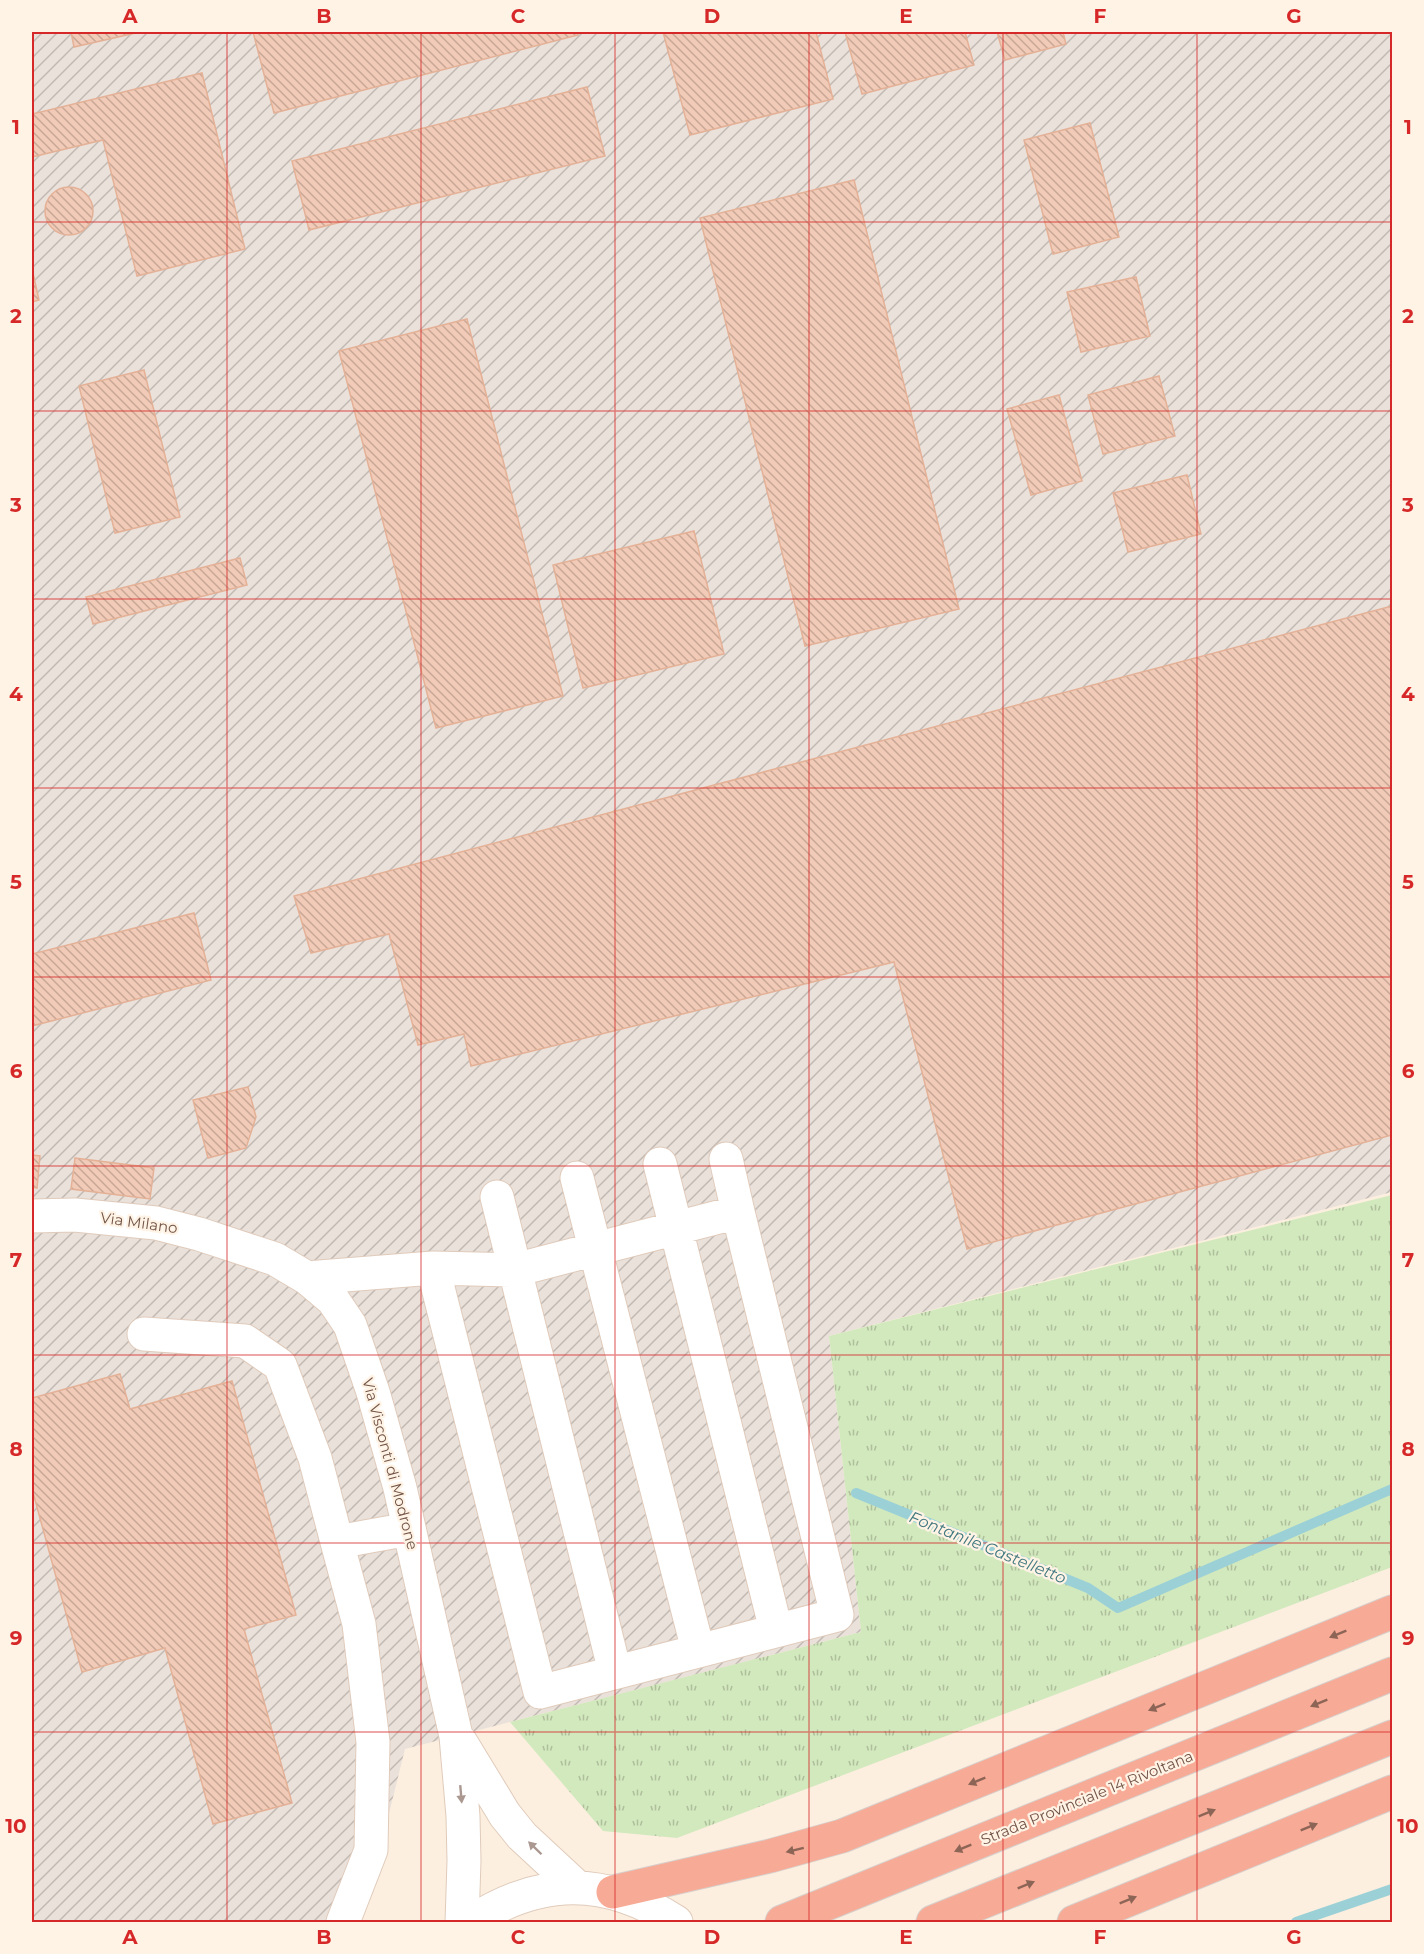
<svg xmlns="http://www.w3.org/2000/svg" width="1424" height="1954" viewBox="0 0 1424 1954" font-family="Montserrat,sans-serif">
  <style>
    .industrial { fill: url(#industrial-furrows) }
    .grass { fill: url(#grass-tufts) }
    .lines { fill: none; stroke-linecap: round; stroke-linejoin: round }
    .stream { stroke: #9bd0d6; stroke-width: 10 }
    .building { fill: url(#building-back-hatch); stroke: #e4b197; stroke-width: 1.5 }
    .minor-casing { stroke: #e0cbbb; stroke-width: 35 }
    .highway-casing { stroke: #d8cfcb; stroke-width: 35 }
    .minor { stroke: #fff; stroke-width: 33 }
    .highway { stroke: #f7aa95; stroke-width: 33 }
    .oneway { fill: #8d6557 }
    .oneway2 { fill: #aa9891 }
    .grid { fill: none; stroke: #d62828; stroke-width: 1.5; stroke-opacity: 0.55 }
    .labels { text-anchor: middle; stroke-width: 4.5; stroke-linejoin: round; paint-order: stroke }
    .street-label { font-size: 15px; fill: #725447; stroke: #fff3e5 }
    .water-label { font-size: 16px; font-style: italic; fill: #3f777f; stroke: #fff3e5 }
    .neatline { fill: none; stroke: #d62828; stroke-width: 2 }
    .grid-label { font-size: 20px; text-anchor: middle; font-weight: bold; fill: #d62828 }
  </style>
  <defs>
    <pattern id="industrial-furrows" width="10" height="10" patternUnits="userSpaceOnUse" patternTransform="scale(1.5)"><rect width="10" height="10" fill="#eae1db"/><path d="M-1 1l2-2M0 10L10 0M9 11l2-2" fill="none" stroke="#c2b9b3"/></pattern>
    <pattern id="grass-tufts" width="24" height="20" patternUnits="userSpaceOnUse" patternTransform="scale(1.5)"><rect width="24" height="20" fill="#d2e9be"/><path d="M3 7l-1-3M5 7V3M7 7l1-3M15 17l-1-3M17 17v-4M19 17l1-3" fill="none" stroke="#afbf9c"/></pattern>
    <pattern id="building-back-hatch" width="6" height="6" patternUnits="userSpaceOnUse" patternTransform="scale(1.5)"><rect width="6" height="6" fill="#f1cbb7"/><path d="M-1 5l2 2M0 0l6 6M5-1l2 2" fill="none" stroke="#c8a797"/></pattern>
  </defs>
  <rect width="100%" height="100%" fill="#fcefdf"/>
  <path class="industrial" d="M 32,32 L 1392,32 L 1392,1192 L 829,1336 L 861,1632 L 405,1749 L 371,1886 L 333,1922 L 32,1922 Z"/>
  <path class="grass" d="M 1392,1195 L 1392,1567 L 677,1838 L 603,1831 L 510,1722 L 861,1632 L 829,1336 Z"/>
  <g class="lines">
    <path class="stream" d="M 856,1493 L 1088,1588 L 1118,1608 L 1392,1489
      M 1296,1922 L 1392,1889"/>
  </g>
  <path class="building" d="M 71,32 L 140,32 L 74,47 Z
    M 253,32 L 577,32 L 578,35 L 274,113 Z
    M 663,32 L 816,32 L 833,99 L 690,135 Z
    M 845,32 L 965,32 L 974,65 L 862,94 Z
    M 997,32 L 1063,32 L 1066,44 L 1005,60 Z
    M 202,73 L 245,249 L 137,276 L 103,140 L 32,157 L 32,114 Z
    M 587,87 L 605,156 L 309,230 L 292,161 Z
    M 1090,123 L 1119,237 L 1053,254 L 1024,140 Z
    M 854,180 L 959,609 L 805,646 L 700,218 Z
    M45 211a24 24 0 1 1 48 0a24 24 0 1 1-48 0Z
    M 32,269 L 39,300 L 32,302 Z
    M 1136,277 L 1150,336 L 1081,352 L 1067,292 Z
    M 467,319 L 563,696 L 436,728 L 339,351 Z
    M 144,370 L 180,517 L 115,533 L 79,386 Z
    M 1159,376 L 1175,436 L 1103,454 L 1088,395 Z
    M 1059,395 L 1082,481 L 1031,495 L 1007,409 Z
    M 1187,475 L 1201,534 L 1128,552 L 1113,493 Z
    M 694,531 L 724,654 L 583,688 L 553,565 Z
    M 240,558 L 247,585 L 93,624 L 86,597 Z
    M 1392,606 L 1392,1135 L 967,1249 L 894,962 L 471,1066 L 464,1034 L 418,1045 L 389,934 L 311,953 L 294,896 Z
    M 194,913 L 211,980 L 32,1026 L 32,954 Z
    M 248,1087 L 256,1117 L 246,1148 L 208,1158 L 193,1100 Z
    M 32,1155 L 40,1156 L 37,1188 L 32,1187 Z
    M 75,1158 L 154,1168 L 150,1199 L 71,1189 Z
    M 120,1374 L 130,1409 L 232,1381 L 296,1615 L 244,1629 L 292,1803 L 213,1824 L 165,1648 L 82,1672 L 32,1489 L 32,1398 Z"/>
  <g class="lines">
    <g class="minor-casing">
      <path id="minor" d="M 660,1164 L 776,1630
        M 577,1178 L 698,1650
        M 497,1197 L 615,1672
        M 32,1216 L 75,1215 L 156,1223 L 199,1234 L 275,1259 L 307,1278 L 333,1300 L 350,1325 L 373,1392 L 400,1488 L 456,1736 L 463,1816 L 464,1861 L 462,1922
        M 433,1268 L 540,1692 L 837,1615 L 738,1212
        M 307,1278 L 433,1268 L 515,1270 L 738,1212 L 726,1159
        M 144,1334 L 245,1341 L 280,1365 L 315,1458 L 337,1542
        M 460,1741 L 505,1815 L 522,1836 L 578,1888
        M 343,1922 L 371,1850 L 373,1742 L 359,1624 L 337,1542 L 409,1529
        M 471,1922 C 541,1876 607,1877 676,1922"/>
    </g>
    <g class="highway-casing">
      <path id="highway" d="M 613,1892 L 770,1856 L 842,1836 L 1392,1612
        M 782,1922 L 1392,1674
        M 933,1922 L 1392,1737
        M 1074,1922 L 1392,1792"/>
    </g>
    <use href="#minor" class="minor"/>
    <use href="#highway" class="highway"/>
  </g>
  <defs><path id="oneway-solid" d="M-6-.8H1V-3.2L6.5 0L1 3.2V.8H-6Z" transform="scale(1.5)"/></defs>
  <g class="oneway">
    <use href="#oneway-solid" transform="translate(1338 1634) rotate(158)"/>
    <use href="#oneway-solid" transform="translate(1319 1703) rotate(158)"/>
    <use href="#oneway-solid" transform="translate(1157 1707) rotate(158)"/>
    <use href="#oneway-solid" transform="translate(977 1781) rotate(158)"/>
    <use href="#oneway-solid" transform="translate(1207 1813) rotate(-22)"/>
    <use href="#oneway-solid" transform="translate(1309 1827) rotate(-22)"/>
    <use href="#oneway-solid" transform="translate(963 1848) rotate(158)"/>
    <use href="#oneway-solid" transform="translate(795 1850) rotate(166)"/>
    <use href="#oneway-solid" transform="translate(1026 1885) rotate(-22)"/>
    <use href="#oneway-solid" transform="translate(1128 1900) rotate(-22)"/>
  </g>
  <g class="oneway2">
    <use href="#oneway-solid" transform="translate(461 1794) rotate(85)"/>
    <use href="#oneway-solid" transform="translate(535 1848) rotate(-136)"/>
  </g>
  <path class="grid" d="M 227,32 L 227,1922M 421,32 L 421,1922M 615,32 L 615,1922M 809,32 L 809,1922M 1003,32 L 1003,1922M 1197,32 L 1197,1922M 32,222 L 1392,222M 32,411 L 1392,411M 32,599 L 1392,599M 32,788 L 1392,788M 32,977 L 1392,977M 32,1166 L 1392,1166M 32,1355 L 1392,1355M 32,1543 L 1392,1543M 32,1732 L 1392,1732"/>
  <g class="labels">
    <g class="street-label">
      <text transform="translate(139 1223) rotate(8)" y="5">Via Milano</text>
      <text transform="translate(390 1464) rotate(75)" y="5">Via Visconti di Modrone</text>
      <text transform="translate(1087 1798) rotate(-22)" y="5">Strada Provinciale 14 Rivoltana</text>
    </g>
    <g class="water-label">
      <text transform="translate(988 1547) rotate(22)" y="6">Fontanile Castelletto</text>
    </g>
  </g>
  <rect width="1424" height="1954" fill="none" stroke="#fff3e5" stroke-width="66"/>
  <rect x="33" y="33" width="1358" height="1888" class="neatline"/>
  <g class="grid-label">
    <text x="130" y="23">A</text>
    <text x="324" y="23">B</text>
    <text x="518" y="23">C</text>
    <text x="712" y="23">D</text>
    <text x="906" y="23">E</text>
    <text x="1100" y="23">F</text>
    <text x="1294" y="23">G</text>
    <text x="16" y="134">1</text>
    <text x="1408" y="134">1</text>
    <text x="16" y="323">2</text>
    <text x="1408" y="323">2</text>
    <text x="16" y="512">3</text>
    <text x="1408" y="512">3</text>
    <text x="16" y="701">4</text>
    <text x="1408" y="701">4</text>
    <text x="16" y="889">5</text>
    <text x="1408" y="889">5</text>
    <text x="16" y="1078">6</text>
    <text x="1408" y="1078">6</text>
    <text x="16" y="1267">7</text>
    <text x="1408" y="1267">7</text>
    <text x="16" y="1456">8</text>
    <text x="1408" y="1456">8</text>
    <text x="16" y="1645">9</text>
    <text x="1408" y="1645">9</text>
    <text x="16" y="1833">10</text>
    <text x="1408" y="1833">10</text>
    <text x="130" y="1944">A</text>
    <text x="324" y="1944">B</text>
    <text x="518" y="1944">C</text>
    <text x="712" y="1944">D</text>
    <text x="906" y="1944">E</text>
    <text x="1100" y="1944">F</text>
    <text x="1294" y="1944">G</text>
  </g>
</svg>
